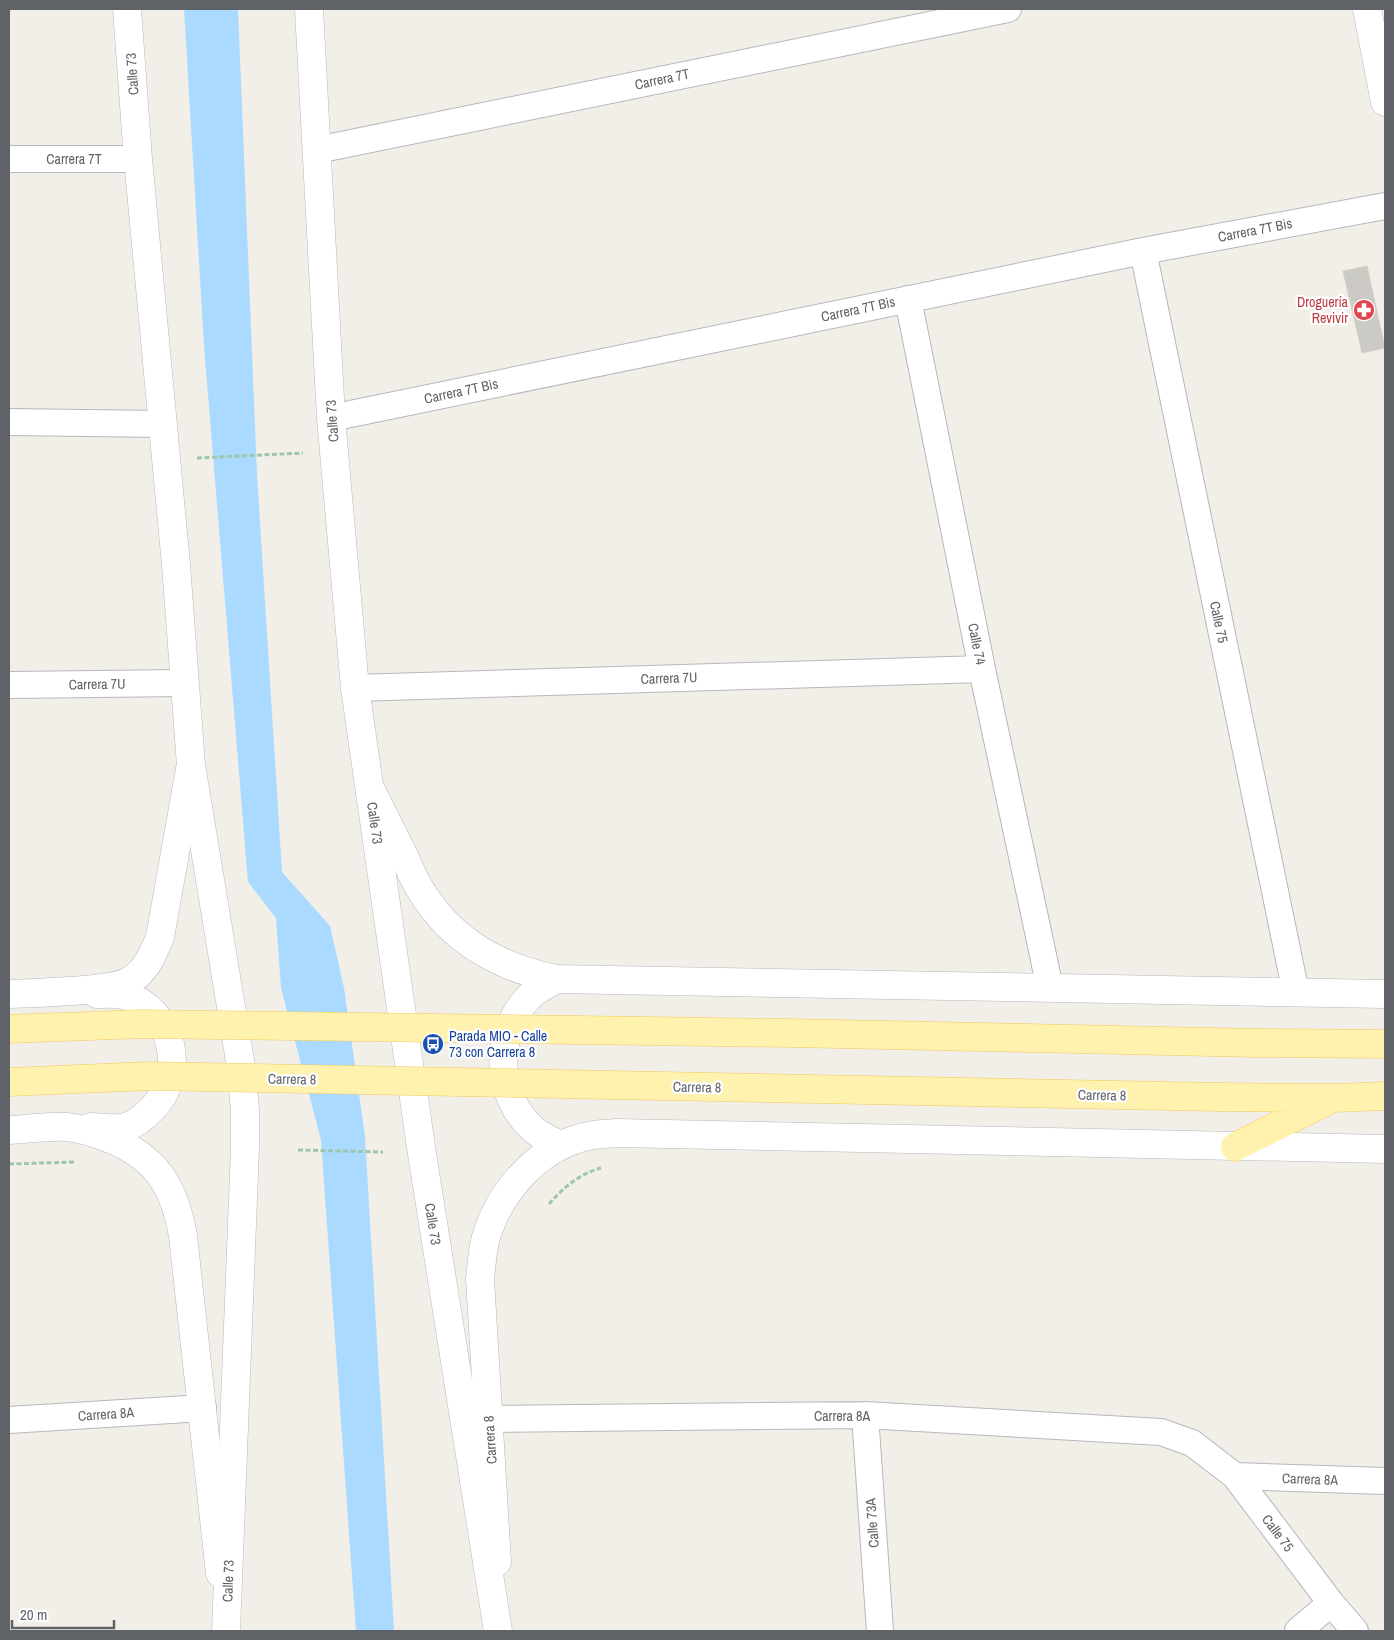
<svg xmlns="http://www.w3.org/2000/svg" width="1394" height="1640" viewBox="0 0 1394 1640" font-family="'Archivo Narrow',sans-serif">
  <style>
    .water { fill: #aadaff }
    .building { fill: #cccac5; stroke: #d6d1c6 }
    .lines { fill: none; stroke-linecap: round; stroke-linejoin: round }
    .minor-casing { stroke: #b5b8bc; stroke-width: 28 }
    .tertiary-casing { stroke: #b5b8bc; stroke-width: 29 }
    .secondary-casing { stroke: #b6babf; stroke-width: 29 }
    .primary-casing { stroke: #f2c960; stroke-width: 29 }
    .path { stroke: #9cc7a9; stroke-width: 3; stroke-dasharray: 5 2.5; stroke-linecap: butt }
    .minor { stroke: #fff; stroke-width: 26 }
    .tertiary { stroke: #fff; stroke-width: 28 }
    .secondary { stroke: #fff; stroke-width: 28 }
    .primary { stroke: #fff2af; stroke-width: 28 }
    .primary-bridge-casing { stroke: #f2c960; stroke-width: 29; stroke-linecap: butt }
    .primary-bridge { stroke: #fff2af; stroke-width: 28 }
    .labels { text-anchor: middle; stroke-width: 4.5; stroke-linejoin: round; paint-order: stroke }
    .street-label { font-size: 14px; fill: #5f6368; stroke: #fff }
    .health-label { font-size: 14px; fill: #be3a42; stroke: #fff; text-anchor: end }
    .transit-label { font-size: 14px; fill: #164399; stroke: #fff; text-anchor: start }
  </style>
  <rect width="100%" height="100%" fill="#f1efe8"/>
  <path class="water" d="M 184,9 L 238,9 L 257,475 L 282,872 L 330,926 L 344,988 L 365,1136 L 394,1631 L 356,1631 L 321,1140 L 281,988 L 276,918 L 248,882 L 204,346 Z"/>
  <path class="building" d="M 1367,266 L 1385,348 L 1362,353 L 1343,271 Z"/>
  <g class="lines">
    <g class="minor-casing">
      <path id="minor" d="M 317,150 L 1008,9
        M 9,159 L 138,159
        M 1143,251 L 1296,993
        M 908,299 L 982,669 L 1050,988
        M 331,418 L 1143,251 L 1385,206
        M 9,422 L 163,424
        M 9,685 L 185,683
        M 355,688 L 982,669
        M 865,1415 L 880,1631
        M 488,1419 L 865,1415 L 1161,1432 L 1192,1443 L 1235,1476 L 1331,1603 L 1355,1631
        M 9,1420 L 203,1408
        M 1235,1476 L 1385,1481
        M 1298,1631 L 1331,1603"/>
    </g>
    <g class="tertiary-casing">
      <path id="tertiary" d="M 1367,9 L 1385,102
        M 372,792 C 383,814 394,836 405,858 C 409,868 414,879 420,889 C 451,941 498,967 556,979 L 1385,994
        M 556,979 C 548,984 537,989 530,996 C 493,1033 495,1096 534,1130 C 541,1136 552,1141 560,1145
        M 9,994 C 38,993 66,992 95,989 C 106,987 119,987 129,981 C 146,972 153,954 160,937 L 190,769
        M 91,1127 C 102,1127 116,1130 126,1127 C 136,1124 144,1117 151,1110 C 188,1075 174,1009 124,995 C 115,993 105,994 97,994
        M 9,1130 C 28,1129 48,1126 67,1127 C 80,1128 95,1133 108,1138 C 156,1157 174,1185 183,1236 L 220,1573
        M 497,1562 L 480,1279 C 482,1264 482,1248 487,1234 C 501,1191 536,1151 580,1138 C 592,1134 605,1134 617,1133 L 1385,1149"/>
    </g>
    <g class="secondary-casing">
      <path id="secondary" d="M 127,9 L 138,159 L 176,565 L 191,765 L 240,1061 L 245,1109 L 245,1148 L 226,1631
        M 309,9 L 331,418 L 355,688 L 422,1154 L 498,1631"/>
    </g>
    <g class="primary-casing">
      <path id="primary" d="M 1258,1043 L 1385,1044
        M 1219,1097 L 1334,1098 L 1385,1096
        M 1235,1147 L 1327,1101"/>
    </g>
    <path class="path" d="M 197,458 L 303,453
      M 298,1150 L 383,1152
      M 9,1164 L 76,1162
      M 549,1204 C 563,1188 579,1174 601,1168"/>
    <use href="#minor" class="minor"/>
    <use href="#tertiary" class="tertiary"/>
    <use href="#secondary" class="secondary"/>
    <use href="#primary" class="primary"/>
    <g class="primary-bridge-casing">
      <path id="primary-bridge" d="M 9,1029 L 141,1024 L 790,1033 L 1258,1043
        M 9,1082 L 149,1076 L 1219,1097"/>
    </g>
    <use href="#primary-bridge" class="primary-bridge"/>
  </g>
  <defs>
    <g id="pharmacy-disc" transform="scale(1.125)"><circle r="9.5" fill="#e0444e" stroke="#fff"/><path d="M-2-6h4v4h4v4h-4v4h-4v-4h-4v-4h4Z" fill="#fff"/></g>
    <g id="bus-disc" transform="scale(1.125)"><circle r="9.5" fill="#1a4fb4" stroke="#fff"/><path d="M-5-6H5V4H4V6H2V4H-2V6H-4V4H-5ZM-3.5-4V0h7V-4ZM-3.5 1.2v1.5H-2V1.2ZM2 1.2v1.5H3.5V1.2Z" fill="#fff"/></g>
  </defs>
  <g fill-rule="evenodd">
    <use href="#pharmacy-disc" x="1364" y="310"/>
    <use href="#bus-disc" x="433" y="1044"/>
  </g>
  <g class="labels">
    <g class="street-label">
      <text transform="translate(132 74) rotate(-94)" y="5">Calle 73</text>
      <text transform="translate(662 79) rotate(-12)" y="5">Carrera 7T</text>
      <text x="74" y="164">Carrera 7T</text>
      <text transform="translate(1255 230) rotate(-11)" y="5">Carrera 7T Bis</text>
      <text transform="translate(858 309) rotate(-12)" y="5">Carrera 7T Bis</text>
      <text transform="translate(461 391) rotate(-12)" y="5">Carrera 7T Bis</text>
      <text transform="translate(332 421) rotate(-94)" y="5">Calle 73</text>
      <text transform="translate(1219 622) rotate(78)" y="5">Calle 75</text>
      <text transform="translate(977 644) rotate(79)" y="5">Calle 74</text>
      <text transform="translate(669 678) rotate(-2)" y="5">Carrera 7U</text>
      <text transform="translate(97 684) rotate(-1)" y="5">Carrera 7U</text>
      <text transform="translate(375 823) rotate(82)" y="5">Calle 73</text>
      <text transform="translate(292 1079) rotate(1)" y="5">Carrera 8</text>
      <text transform="translate(697 1087) rotate(1)" y="5">Carrera 8</text>
      <text transform="translate(1102 1095) rotate(1)" y="5">Carrera 8</text>
      <text transform="translate(433 1224) rotate(81)" y="5">Calle 73</text>
      <text transform="translate(106 1414) rotate(-4)" y="5">Carrera 8A</text>
      <text x="842" y="1421">Carrera 8A</text>
      <text transform="translate(490 1440) rotate(-94)" y="5">Carrera 8</text>
      <text transform="translate(1310 1479) rotate(2)" y="5">Carrera 8A</text>
      <text transform="translate(872 1523) rotate(-94)" y="5">Calle 73A</text>
      <text transform="translate(1278 1533) rotate(53)" y="5">Calle 75</text>
      <text transform="translate(228 1581) rotate(-88)" y="5">Calle 73</text>
    </g>
    <g class="health-label">
      <text x="1348" y="307">Droguería<tspan x="1348" dy="16">Revivir</tspan></text>
    </g>
    <g class="transit-label">
      <text x="449" y="1041">Parada MIO - Calle<tspan x="449" dy="16">73 con Carrera 8</tspan></text>
    </g>
  </g>
  <rect width="1394" height="1640" fill="none" stroke="#5f6368" stroke-width="20"/>
  <path d="M12 1620v8h102v-8" fill="none" stroke="#5f6368" stroke-width="2.5"/>
  <text x="20" y="1620" font-size="15" fill="#5f6368" stroke="#ffffff" stroke-width="4" paint-order="stroke">20 m</text>
</svg>
